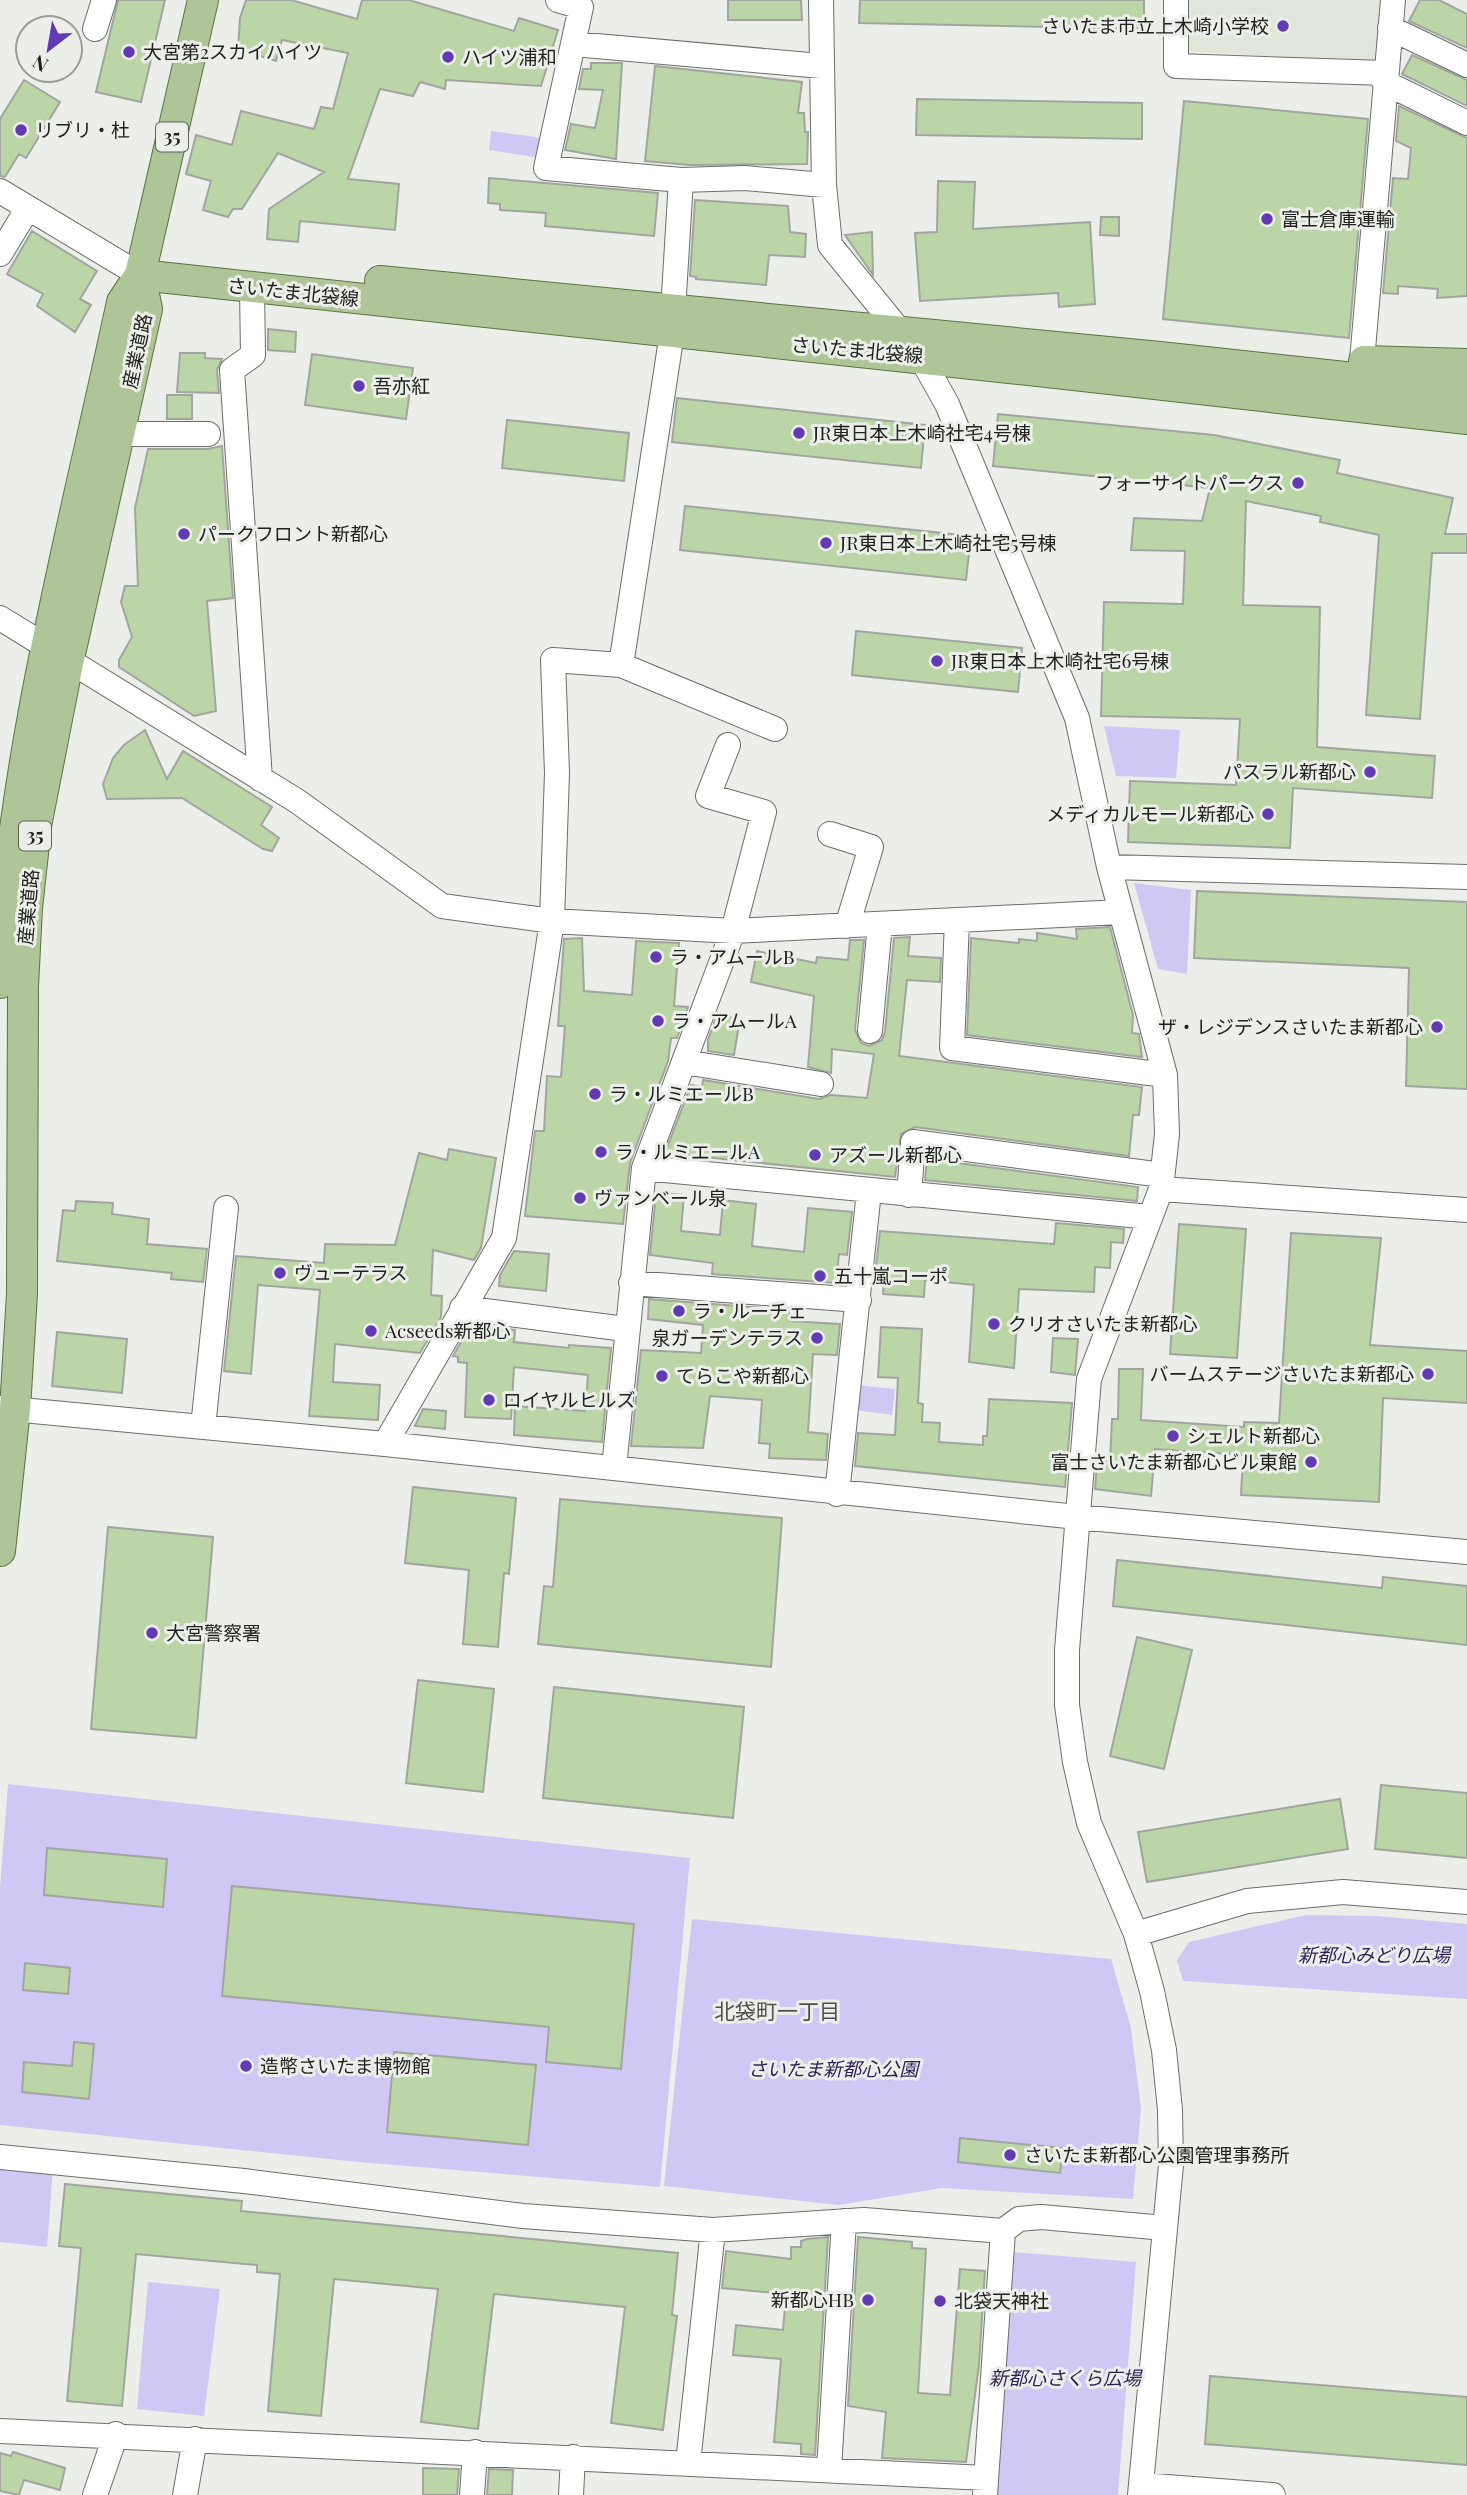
<svg xmlns="http://www.w3.org/2000/svg" width="1467" height="2495" viewBox="0 0 1467 2495" font-family="'Playfair Display','Noto Sans JP',serif">
  <style>
    .built { fill: #e0e7da }
    .green { fill: #d0c8f4 }
    .building { fill: #bcd5a7; stroke: #a2a59f; stroke-width: 2 }
    .lines { fill: none; stroke-linecap: round; stroke-linejoin: round }
    .minor-casing { stroke: #6b6e68; stroke-width: 26 }
    .major-casing { stroke: #5a7341; stroke-width: 32 }
    .minor { stroke: #fff; stroke-width: 24 }
    .major { stroke: #afc598; stroke-width: 30 }
    .poi-dot { fill: #613bb3; stroke: #ecefe9; stroke-width: 2.5 }
    .labels { text-anchor: middle; stroke-width: 6; stroke-linejoin: round; paint-order: stroke }
    .shield { fill: #ecefe9; stroke: #5d605c; stroke-width: 2 }
    .shield-label { font-size: 18px; font-weight: bold; fill: #20221f }
    .poi-label { font-size: 19px; fill: #20221f; stroke: #ecefe9; text-anchor: start }
    .street-label { font-size: 19px; fill: #20221f; stroke: #ecefe9 }
    .park-label { font-size: 19px; font-style: italic; fill: #2e1e56; stroke: #ecefe9 }
    .neighbourhood-label { font-size: 21px; fill: #4e514b; stroke: #ecefe9 }
  </style>
  <rect width="100%" height="100%" fill="#ecefe9"/>
  <path class="built" d="M 1184,0 L 1385,0 L 1379,62 L 1181,51 Z"/>
  <path class="green" d="M 491,131 L 543,138 L 541,158 L 489,150 Z
    M 1104,726 L 1180,730 L 1176,778 L 1116,776 Z
    M 1134,883 L 1191,890 L 1187,974 L 1158,969 Z
    M 857,1385 L 895,1389 L 892,1415 L 854,1410 Z
    M 8,1784 L 690,1858 L 660,2187 L 358,2162 L 0,2125 L 0,1888 Z
    M 1306,1915 L 1376,1916 L 1467,1924 L 1467,1999 L 1183,1981 L 1177,1960 L 1189,1942 Z
    M 692,1919 L 1111,1959 L 1131,2028 L 1141,2109 L 1133,2199 L 942,2188 L 839,2205 L 664,2186 Z
    M 0,2165 L 53,2169 L 47,2247 L 0,2242 Z
    M 1012,2252 L 1136,2262 L 1118,2495 L 993,2495 Z
    M 148,2282 L 220,2289 L 204,2416 L 137,2409 Z"/>
  <path class="building" d="M 118,0 L 165,0 L 141,102 L 96,92 Z
    M 246,0 L 291,0 L 357,19 L 362,0 L 409,0 L 514,31 L 519,18 L 558,30 L 541,86 L 446,80 L 445,89 L 420,82 L 413,96 L 380,89 L 348,179 L 399,184 L 395,230 L 300,221 L 298,242 L 267,239 L 269,209 L 324,172 L 278,153 L 242,209 L 233,209 L 228,217 L 203,210 L 211,181 L 186,174 L 196,135 L 232,145 L 241,111 L 314,129 L 321,107 L 333,109 L 348,53 L 282,40 L 276,61 L 238,49 L 240,18 Z
    M 728,0 L 801,0 L 802,20 L 728,20 Z
    M 860,0 L 1144,0 L 1144,29 L 859,23 Z
    M 1420,0 L 1439,0 L 1467,14 L 1467,48 L 1409,21 Z
    M 1412,55 L 1467,80 L 1467,106 L 1402,74 Z
    M 591,63 L 622,63 L 616,159 L 565,150 L 571,124 L 595,128 L 603,90 L 579,89 L 583,69 L 591,69 Z
    M 655,66 L 802,82 L 798,113 L 804,113 L 805,132 L 808,132 L 807,164 L 690,165 L 645,161 Z
    M 24,80 L 60,102 L 26,158 L 19,154 L 5,177 L 0,176 L 0,119 Z
    M 917,99 L 1142,103 L 1142,139 L 916,135 Z
    M 1184,101 L 1368,119 L 1349,338 L 1163,319 Z
    M 1399,106 L 1467,138 L 1467,296 L 1437,298 L 1438,289 L 1398,286 L 1398,294 L 1383,293 L 1393,178 L 1408,179 L 1411,148 L 1396,141 Z
    M 489,178 L 658,193 L 654,236 L 545,226 L 546,213 L 500,210 L 500,204 L 488,203 Z
    M 938,181 L 975,182 L 973,229 L 1090,222 L 1095,304 L 1059,307 L 1058,293 L 920,301 L 915,233 L 937,232 Z
    M 695,200 L 788,206 L 790,232 L 806,234 L 805,257 L 769,255 L 766,285 L 696,279 L 696,277 L 690,276 Z
    M 1101,217 L 1119,217 L 1119,236 L 1100,235 Z
    M 32,231 L 97,271 L 80,299 L 91,305 L 75,332 L 37,306 L 43,294 L 7,274 Z
    M 872,232 L 873,275 L 845,235 Z
    M 268,329 L 296,332 L 295,352 L 268,350 Z
    M 180,353 L 205,353 L 205,358 L 222,359 L 217,370 L 219,393 L 177,392 Z
    M 312,354 L 413,368 L 406,419 L 305,405 Z
    M 167,395 L 192,395 L 192,419 L 167,419 Z
    M 677,398 L 925,425 L 921,468 L 672,442 Z
    M 998,414 L 1214,435 L 1340,460 L 1337,473 L 1453,498 L 1445,534 L 1467,534 L 1467,553 L 1432,553 L 1420,719 L 1366,715 L 1379,535 L 1320,522 L 1321,516 L 1246,501 L 1243,605 L 1320,607 L 1317,747 L 1435,756 L 1432,798 L 1293,788 L 1290,848 L 1128,842 L 1130,781 L 1236,785 L 1240,719 L 1101,716 L 1104,602 L 1183,604 L 1185,551 L 1131,550 L 1134,518 L 1202,521 L 1210,488 L 993,466 Z
    M 507,420 L 629,433 L 624,481 L 502,468 Z
    M 222,446 L 233,598 L 207,601 L 216,711 L 194,716 L 119,667 L 119,660 L 132,637 L 121,602 L 125,586 L 138,586 L 135,508 L 148,449 L 208,449 Z
    M 685,506 L 971,536 L 966,580 L 680,550 Z
    M 856,631 L 1022,648 L 1018,692 L 852,675 Z
    M 145,730 L 167,779 L 183,751 L 272,807 L 261,825 L 279,838 L 272,851 L 263,849 L 182,798 L 107,799 L 103,784 L 113,758 L 124,745 Z
    M 1197,891 L 1467,902 L 1467,1089 L 1406,1086 L 1409,968 L 1194,958 Z
    M 1110,927 L 1133,1015 L 1132,1033 L 1139,1034 L 1142,1057 L 967,1035 L 971,938 L 1019,943 L 1019,939 L 1037,941 L 1037,933 L 1077,939 L 1076,929 Z
    M 910,937 L 908,956 L 941,958 L 940,982 L 907,980 L 899,1056 L 1142,1087 L 1139,1115 L 1133,1115 L 1129,1156 L 915,1127 L 901,1134 L 895,1177 L 665,1153 L 691,1085 L 702,1087 L 703,1080 L 819,1099 L 831,1095 L 867,1098 L 874,1054 L 832,1049 L 831,1073 L 808,1067 L 814,996 L 751,982 L 757,951 L 816,963 L 817,957 L 848,960 L 850,940 L 864,940 L 855,1030 L 861,1043 L 869,1046 L 882,1040 L 885,1032 L 894,938 Z
    M 582,938 L 584,991 L 632,995 L 636,941 L 679,943 L 674,1006 L 688,1007 L 687,1010 L 677,1038 L 671,1038 L 668,1061 L 630,1163 L 623,1224 L 525,1216 L 535,1131 L 544,1131 L 547,1076 L 561,1077 L 565,1026 L 558,1026 L 564,939 Z
    M 717,1015 L 740,1019 L 734,1055 L 708,1051 L 708,1040 Z
    M 449,1149 L 496,1158 L 481,1248 L 474,1260 L 433,1250 L 431,1295 L 442,1296 L 441,1317 L 420,1353 L 335,1344 L 333,1382 L 380,1385 L 378,1420 L 309,1416 L 320,1290 L 258,1285 L 251,1374 L 224,1371 L 236,1256 L 324,1263 L 325,1244 L 395,1245 L 419,1153 L 447,1160 Z
    M 927,1159 L 1138,1187 L 1137,1201 L 925,1180 Z
    M 656,1193 L 684,1195 L 681,1231 L 720,1235 L 723,1200 L 756,1204 L 752,1246 L 804,1252 L 808,1208 L 852,1212 L 847,1255 L 839,1254 L 836,1283 L 712,1274 L 713,1263 L 650,1255 Z
    M 76,1201 L 113,1203 L 112,1214 L 149,1219 L 147,1244 L 207,1249 L 203,1282 L 171,1279 L 172,1273 L 57,1261 L 63,1210 L 75,1211 Z
    M 1056,1223 L 1124,1229 L 1123,1243 L 1111,1242 L 1110,1268 L 1095,1267 L 1094,1292 L 1019,1289 L 1014,1368 L 969,1362 L 974,1285 L 925,1280 L 924,1297 L 883,1294 L 884,1275 L 875,1274 L 880,1231 L 1054,1244 Z
    M 1179,1224 L 1246,1229 L 1237,1358 L 1170,1354 Z
    M 1291,1233 L 1381,1238 L 1370,1345 L 1467,1351 L 1467,1403 L 1383,1398 L 1379,1502 L 1241,1495 L 1243,1455 L 1155,1449 L 1151,1496 L 1095,1489 L 1097,1460 L 1110,1461 L 1112,1419 L 1118,1419 L 1119,1369 L 1143,1369 L 1141,1420 L 1244,1427 L 1244,1422 L 1279,1423 Z
    M 514,1251 L 549,1254 L 546,1291 L 499,1286 L 500,1275 Z
    M 649,1299 L 789,1310 L 789,1321 L 840,1324 L 837,1355 L 813,1354 L 808,1432 L 828,1434 L 826,1460 L 769,1458 L 770,1444 L 759,1443 L 762,1400 L 710,1396 L 703,1448 L 631,1446 L 641,1350 L 701,1353 L 703,1325 L 648,1319 Z
    M 470,1326 L 515,1330 L 514,1342 L 569,1348 L 569,1345 L 611,1348 L 602,1442 L 514,1435 L 515,1406 L 585,1411 L 588,1375 L 514,1367 L 511,1419 L 465,1417 L 467,1363 L 458,1362 L 458,1357 L 453,1356 Z
    M 881,1327 L 922,1329 L 918,1403 L 923,1404 L 922,1422 L 940,1423 L 939,1442 L 983,1445 L 983,1436 L 987,1436 L 989,1399 L 1072,1403 L 1065,1487 L 855,1466 L 858,1433 L 895,1435 L 898,1378 L 878,1377 Z
    M 57,1332 L 127,1339 L 122,1393 L 52,1386 Z
    M 1053,1338 L 1078,1339 L 1075,1375 L 1051,1372 Z
    M 423,1409 L 446,1411 L 445,1429 L 415,1426 Z
    M 413,1487 L 516,1498 L 509,1574 L 504,1573 L 498,1647 L 463,1644 L 469,1570 L 405,1563 Z
    M 560,1499 L 782,1518 L 771,1667 L 538,1644 L 544,1586 L 553,1587 Z
    M 108,1527 L 213,1537 L 196,1738 L 91,1729 Z
    M 1117,1560 L 1382,1588 L 1383,1577 L 1467,1586 L 1467,1645 L 1113,1606 Z
    M 1137,1637 L 1192,1650 L 1164,1769 L 1110,1756 Z
    M 418,1680 L 494,1689 L 483,1792 L 406,1783 Z
    M 554,1687 L 744,1707 L 733,1818 L 543,1798 Z
    M 1381,1785 L 1467,1793 L 1467,1858 L 1375,1849 Z
    M 1340,1799 L 1348,1849 L 1147,1882 L 1138,1832 Z
    M 47,1848 L 167,1859 L 163,1907 L 44,1895 Z
    M 232,1886 L 634,1924 L 621,2069 L 546,2062 L 549,2027 L 222,1996 Z
    M 25,1963 L 70,1968 L 68,1994 L 23,1990 Z
    M 74,2042 L 94,2044 L 89,2099 L 22,2092 L 24,2062 L 72,2066 Z
    M 394,2052 L 536,2065 L 528,2145 L 387,2132 Z
    M 960,2138 L 1063,2148 L 1060,2173 L 958,2162 Z
    M 65,2184 L 242,2201 L 241,2211 L 678,2253 L 672,2315 L 677,2316 L 663,2430 L 611,2423 L 625,2307 L 494,2294 L 478,2429 L 421,2422 L 438,2289 L 334,2279 L 321,2416 L 268,2411 L 280,2274 L 257,2272 L 257,2265 L 136,2254 L 122,2406 L 67,2401 L 81,2248 L 59,2246 Z
    M 828,2237 L 815,2455 L 801,2454 L 801,2444 L 774,2442 L 781,2359 L 733,2355 L 736,2325 L 783,2330 L 786,2294 L 722,2288 L 726,2251 L 791,2259 L 791,2247 L 801,2247 L 801,2241 L 807,2239 Z
    M 858,2237 L 912,2242 L 912,2248 L 926,2249 L 918,2393 L 950,2395 L 960,2269 L 985,2271 L 979,2365 L 966,2462 L 882,2458 L 886,2412 L 848,2406 Z
    M 1210,2376 L 1467,2397 L 1467,2465 L 1205,2444 Z
    M 13,2452 L 65,2468 L 60,2490 L 24,2480 L 19,2495 L 0,2491 L 0,2453 L 11,2456 Z
    M 423,2468 L 459,2469 L 457,2495 L 423,2495 Z
    M 489,2469 L 513,2470 L 512,2495 L 487,2495 Z"/>
  <g class="lines">
    <g class="minor-casing">
      <path id="minor" d="M 558,0 L 581,7 L 546,168 L 681,180 L 745,178 L 824,185
        M 821,0 L 824,185 L 830,245 L 920,356 L 947,404 L 1077,718 L 1109,867 L 1165,1075 L 1167,1134 L 1161,1189 L 1089,1379 L 1067,1650 L 1067,1705 L 1075,1762 L 1089,1823 L 1136,1934 L 1152,1991 L 1164,2050 L 1170,2110 L 1171,2165 L 1140,2495
        M 1176,0 L 1176,66 L 1385,73
        M 1390,28 L 1467,65
        M 95,29 L 104,0
        M 574,44 L 821,66
        M 1384,82 L 1467,123
        M 0,191 L 140,275
        M 0,254 L 28,208
        M 252,287 L 253,355 L 232,370 L 260,779
        M 673,311 L 681,180
        M 1362,361 L 1393,0
        M 119,434 L 208,434
        M 0,618 L 297,801 L 442,906 L 552,921 L 733,931 L 1121,912
        M 621,665 L 672,333
        M 830,834 L 871,847 L 847,926
        M 1109,867 L 1467,877
        M 957,920 L 952,1048 L 1165,1075
        M 870,1031 L 880,924
        M 684,1062 L 821,1084
        M 644,1168 L 1150,1217
        M 1161,1189 L 1467,1210
        M 909,1195 L 913,1142 L 1162,1175
        M 631,1283 L 859,1300
        M 462,1308 L 625,1329
        M 0,1408 L 385,1444 L 1077,1517 L 1467,1552
        M 203,1427 L 226,1208
        M 385,1444 L 504,1238 L 552,921 L 557,773 L 553,660 L 621,665 L 775,729
        M 614,1468 L 644,1168 L 733,931 L 764,812 L 708,796 L 728,745
        M 837,1494 L 869,1191
        M 1136,1934 L 1247,1901 L 1343,1892 L 1467,1902
        M 0,2157 L 244,2181 L 523,2216 L 713,2230 L 864,2220 L 1003,2231 L 1019,2219 L 1041,2217 L 1165,2228
        M 0,2431 L 986,2478
        M 688,2463 L 713,2230
        M 829,2470 L 844,2221
        M 1141,2485 L 1273,2495
        M 95,2495 L 116,2434
        M 185,2495 L 195,2439
        M 472,2495 L 475,2452
        M 571,2495 L 573,2457
        M 985,2495 L 1003,2231"/>
    </g>
    <g class="major-casing">
      <path id="major" d="M 140,275 C 582,323 1025,368 1467,419
        M 380,281 L 1160,357 L 1467,390
        M 1364,361 L 1467,364
        M 0,983 C 12,753 74,527 122,302 L 140,275 L 203,0
        M 0,1551 L 15,1409 L 22,1294 L 23,987 L 27,908 L 36,826 L 68,663 L 147,309 L 140,275"/>
    </g>
    <use href="#minor" class="minor"/>
    <use href="#major" class="major"/>
  </g>
  <g class="poi-dot">
    <circle cx="1283" cy="26" r="7"/>
    <circle cx="129" cy="52" r="7"/>
    <circle cx="448" cy="57" r="7"/>
    <circle cx="21" cy="130" r="7"/>
    <circle cx="1267" cy="219" r="7"/>
    <circle cx="359" cy="386" r="7"/>
    <circle cx="799" cy="433" r="7"/>
    <circle cx="1298" cy="483" r="7"/>
    <circle cx="184" cy="534" r="7"/>
    <circle cx="826" cy="543" r="7"/>
    <circle cx="937" cy="661" r="7"/>
    <circle cx="1370" cy="772" r="7"/>
    <circle cx="1268" cy="814" r="7"/>
    <circle cx="656" cy="957" r="7"/>
    <circle cx="658" cy="1021" r="7"/>
    <circle cx="1437" cy="1027" r="7"/>
    <circle cx="595" cy="1094" r="7"/>
    <circle cx="601" cy="1152" r="7"/>
    <circle cx="815" cy="1155" r="7"/>
    <circle cx="580" cy="1198" r="7"/>
    <circle cx="280" cy="1273" r="7"/>
    <circle cx="820" cy="1276" r="7"/>
    <circle cx="679" cy="1311" r="7"/>
    <circle cx="994" cy="1324" r="7"/>
    <circle cx="371" cy="1331" r="7"/>
    <circle cx="817" cy="1338" r="7"/>
    <circle cx="1428" cy="1374" r="7"/>
    <circle cx="662" cy="1376" r="7"/>
    <circle cx="489" cy="1400" r="7"/>
    <circle cx="1173" cy="1436" r="7"/>
    <circle cx="1311" cy="1462" r="7"/>
    <circle cx="152" cy="1633" r="7"/>
    <circle cx="246" cy="2066" r="7"/>
    <circle cx="1010" cy="2155" r="7"/>
    <circle cx="868" cy="2300" r="7"/>
    <circle cx="940" cy="2301" r="7"/>
  </g>
  <g class="labels">
    <g class="shield">
      <rect x="156" y="122.5" width="32" height="29" rx="5"/>
      <rect x="19" y="821.5" width="32" height="29" rx="5"/>
    </g>
    <g class="shield-label">
      <text x="172" y="143">35</text>
      <text x="35" y="842">35</text>
    </g>
    <g class="poi-label">
      <text x="1269" y="33" text-anchor="end">さいたま市立上木崎小学校</text>
      <text x="143" y="59">大宮第2スカイハイツ</text>
      <text x="462" y="64">ハイツ浦和</text>
      <text x="35" y="137">リブリ・杜</text>
      <text x="1281" y="226">富士倉庫運輸</text>
      <text x="373" y="393">吾亦紅</text>
      <text x="813" y="440">JR東日本上木崎社宅4号棟</text>
      <text x="1284" y="490" text-anchor="end">フォーサイトパークス</text>
      <text x="198" y="541">パークフロント新都心</text>
      <text x="840" y="550">JR東日本上木崎社宅5号棟</text>
      <text x="951" y="668">JR東日本上木崎社宅6号棟</text>
      <text x="1356" y="779" text-anchor="end">パスラル新都心</text>
      <text x="1254" y="821" text-anchor="end">メディカルモール新都心</text>
      <text x="670" y="964">ラ・アムールB</text>
      <text x="672" y="1028">ラ・アムールA</text>
      <text x="1423" y="1034" text-anchor="end">ザ・レジデンスさいたま新都心</text>
      <text x="609" y="1101">ラ・ルミエールB</text>
      <text x="615" y="1159">ラ・ルミエールA</text>
      <text x="829" y="1162">アズール新都心</text>
      <text x="594" y="1205">ヴァンベール泉</text>
      <text x="294" y="1280">ヴューテラス</text>
      <text x="834" y="1283">五十嵐コーポ</text>
      <text x="693" y="1318">ラ・ルーチェ</text>
      <text x="1008" y="1331">クリオさいたま新都心</text>
      <text x="385" y="1338">Acseeds新都心</text>
      <text x="803" y="1345" text-anchor="end">泉ガーデンテラス</text>
      <text x="1414" y="1381" text-anchor="end">バームステージさいたま新都心</text>
      <text x="676" y="1383">てらこや新都心</text>
      <text x="503" y="1407">ロイヤルヒルズ</text>
      <text x="1187" y="1443">シェルト新都心</text>
      <text x="1297" y="1469" text-anchor="end">富士さいたま新都心ビル東館</text>
      <text x="166" y="1640">大宮警察署</text>
      <text x="260" y="2073">造幣さいたま博物館</text>
      <text x="1024" y="2162">さいたま新都心公園管理事務所</text>
      <text x="854" y="2307" text-anchor="end">新都心HB</text>
      <text x="954" y="2308">北袋天神社</text>
    </g>
    <g class="street-label">
      <text transform="translate(293 292) rotate(6)" y="7">さいたま北袋線</text>
      <text transform="translate(857 350) rotate(5)" y="7">さいたま北袋線</text>
      <text transform="translate(137 351) rotate(-78)" y="7">産業道路</text>
      <text transform="translate(28 907) rotate(-85)" y="7">産業道路</text>
    </g>
    <g class="park-label">
      <text x="1374" y="1962">新都心みどり広場</text>
      <text x="833" y="2076">さいたま新都心公園</text>
      <text x="1065" y="2385">新都心さくら広場</text>
    </g>
    <g class="neighbourhood-label">
      <text x="777" y="2019">北袋町一丁目</text>
    </g>
  </g>
  <g transform="translate(49 49) rotate(211)"><circle r="33" fill="#ecefe9" stroke="#9a9d98" stroke-width="2"/>
  <path d="M0-5L12 26L0 18L-12 26Z" fill="#613bb3"/>
  <text y="-10" font-size="19" font-weight="bold" text-anchor="middle" fill="#20221f">N</text>
  </g>
</svg>
